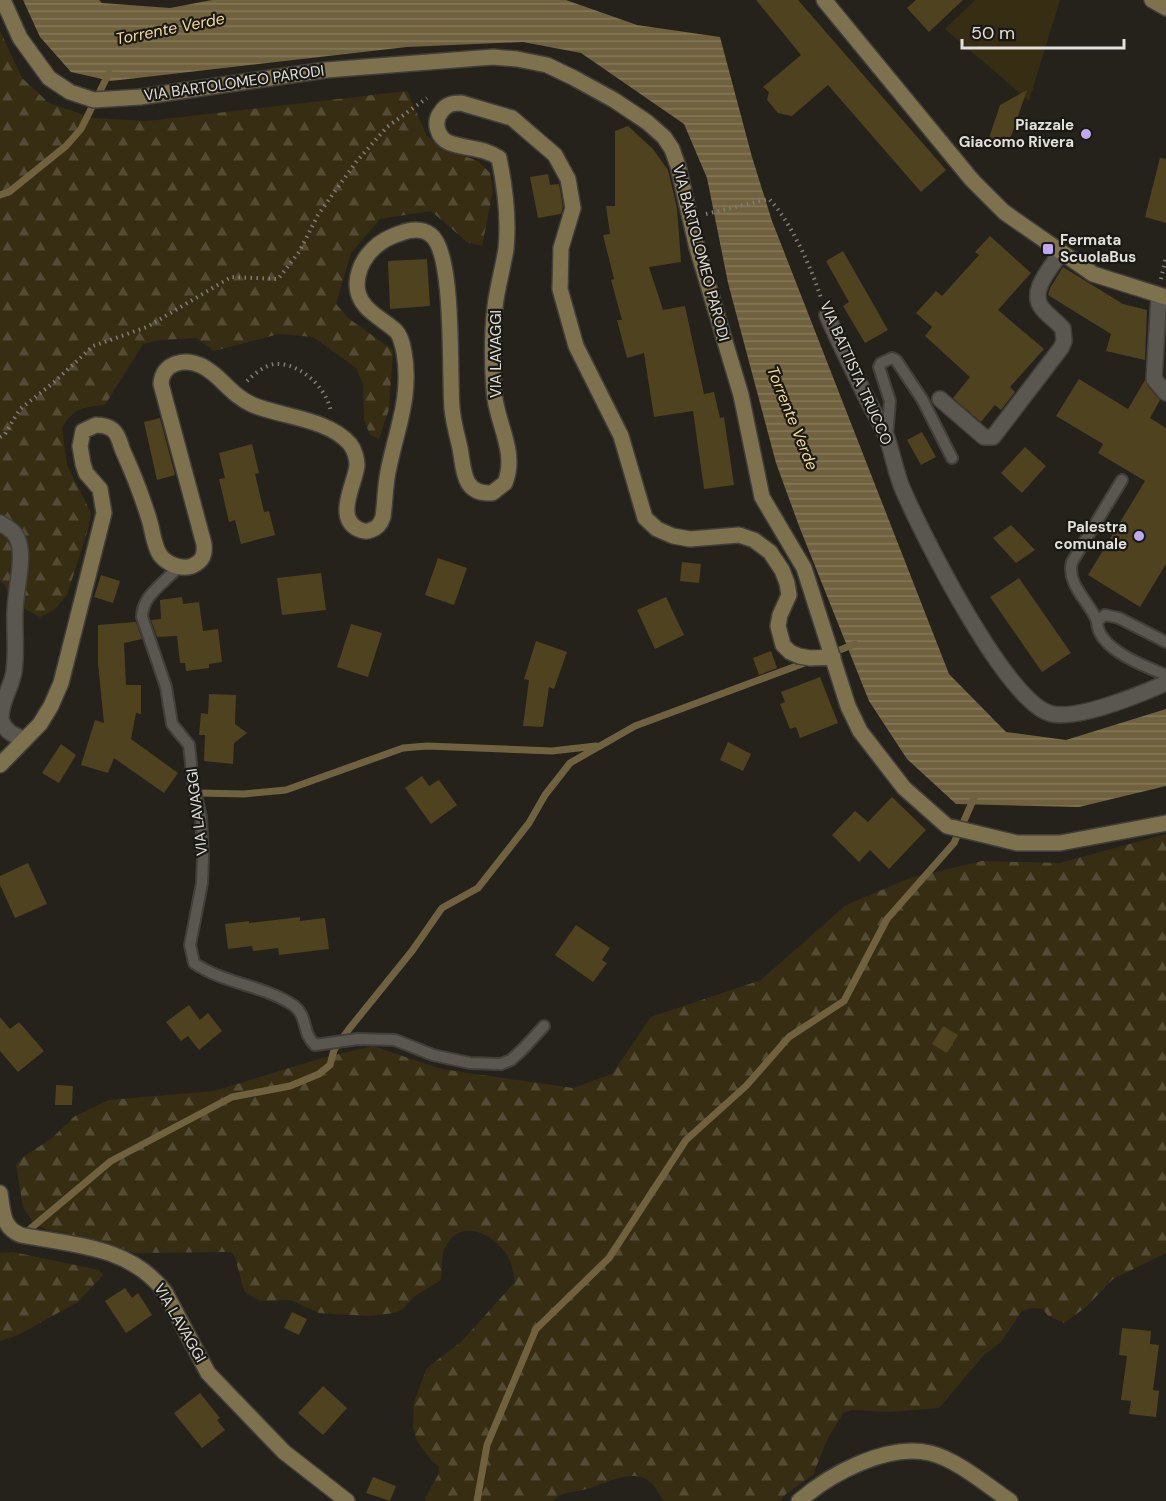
<svg xmlns="http://www.w3.org/2000/svg" width="1166" height="1501" viewBox="0 0 1166 1501" font-family="'DM Sans',sans-serif">
  <style>
    .forest { fill: url(#forest-firs) }
    .park { fill: #372d12 }
    .water { fill: url(#water-rules) }
    .lines { fill: none; stroke-linecap: round; stroke-linejoin: round }
    .stream { stroke: #70623e; stroke-width: 7 }
    .building { fill: #4f421f }
    .lane-casing { stroke: #413f3a; stroke-width: 14 }
    .street-casing { stroke: #413f3a; stroke-width: 18 }
    .secondary-casing { stroke: #413f3a; stroke-width: 18 }
    .path { stroke: #7f7d78; stroke-width: 4; stroke-dasharray: 1.5 4.5; stroke-linecap: butt }
    .lane { stroke: #5a5750; stroke-width: 10 }
    .street { stroke: #5a5750; stroke-width: 15 }
    .secondary { stroke: #7e714e; stroke-width: 15 }
    .poi-dot { fill: #c1a8f3; stroke: #1b1913; stroke-width: 2 }
    .labels { text-anchor: middle; stroke-width: 4.5; stroke-linejoin: round; paint-order: stroke }
    .street-label { font-size: 15px; fill: #e2e0dc; stroke: #1b1913 }
    .poi-label { font-size: 15px; font-weight: bold; fill: #e2e0dc; stroke: #1b1913; text-anchor: end }
    .water-label { font-size: 16px; font-style: italic; fill: #f4dc9d; stroke: #1b1913 }
  </style>
  <defs>
    <pattern id="forest-firs" width="22" height="20" patternUnits="userSpaceOnUse" patternTransform="scale(1.5)"><rect width="22" height="20" fill="#372d12"/><path d="M5 1l3.5 6h-7zM16 11l3.5 6h-7z" fill="#544b34"/></pattern>
    <pattern id="water-rules" width="6" height="5" patternUnits="userSpaceOnUse" patternTransform="scale(1.5)"><rect width="6" height="5" fill="#70623e"/><path d="M0 2.5h6" fill="none" stroke="#847859"/></pattern>
  </defs>
  <rect width="100%" height="100%" fill="#25221c"/>
  <path class="forest" d="M 0,31 L 22,78 L 49,103 L 93,118 L 147,121 L 407,91 L 427,136 L 442,148 L 478,161 L 490,173 L 493,191 L 482,246 L 467,242 L 431,211 L 380,219 L 351,253 L 336,304 L 348,318 L 393,350 L 389,409 L 379,439 L 370,435 L 364,420 L 363,384 L 356,368 L 313,337 L 279,334 L 214,351 L 196,338 L 161,340 L 143,344 L 105,405 C 82,407 74,408 62,428 L 67,465 L 91,513 L 89,526 L 67,595 L 55,609 L 40,617 L 12,602 L 4,584 L 0,581 Z
    M 1166,834 L 1166,1253 L 1113,1279 L 1086,1307 L 1064,1323 L 1048,1316 L 1043,1309 L 1032,1308 L 1022,1311 L 1001,1342 L 984,1355 L 939,1408 L 889,1412 L 851,1410 L 843,1413 L 827,1440 L 813,1475 L 786,1494 L 780,1501 L 663,1501 C 660,1496 657,1489 653,1485 C 636,1464 602,1486 583,1490 C 571,1493 561,1491 553,1501 L 426,1501 L 425,1498 L 438,1475 L 439,1466 L 432,1461 L 417,1441 L 413,1428 L 414,1402 L 427,1368 L 462,1341 L 515,1282 C 513,1273 512,1263 507,1255 C 493,1233 459,1217 445,1248 C 441,1256 442,1271 441,1280 L 415,1296 L 402,1310 L 394,1313 L 369,1316 L 319,1313 L 290,1300 L 262,1301 L 254,1298 L 244,1291 L 235,1257 L 231,1252 L 135,1253 L 102,1241 L 48,1230 L 34,1224 L 23,1207 L 16,1165 L 23,1157 L 52,1138 L 75,1116 L 109,1100 L 214,1091 L 322,1058 L 373,1046 L 441,1069 L 573,1088 L 612,1074 L 651,1017 L 761,980 L 846,905 L 910,878 L 982,861 L 1060,863 Z
    M 13,1252 L 99,1270 L 103,1275 L 78,1302 L 16,1336 L 0,1341 L 0,1253 Z"/>
  <path class="park" d="M 975,0 L 1060,0 L 1029,101 L 945,29 Z"/>
  <path class="water" d="M 23,0 L 99,0 L 102,3 L 170,8 L 212,0 L 566,0 L 637,25 L 720,37 L 752,157 L 772,221 L 949,674 L 1006,732 L 1066,740 L 1166,709 L 1166,786 L 1079,807 L 956,804 L 907,759 L 869,701 L 799,526 L 776,463 L 728,283 L 707,178 L 684,124 L 581,53 L 523,42 L 407,47 L 111,81 L 71,72 L 40,37 Z"/>
  <g class="lines">
    <path class="stream" d="M 0,195 L 9,192 L 66,146 L 81,129 L 109,73
      M 832,653 L 855,644
      M 199,793 L 244,794 L 286,790 L 403,748 L 427,746 L 552,751 L 596,746
      M 30,1229 L 111,1161 L 232,1097 L 290,1086 L 319,1074 L 330,1065 L 334,1050 L 349,1029 L 412,951 L 442,908 L 478,888 L 529,823 L 545,795 L 570,763 L 635,726 L 810,661
      M 477,1501 L 487,1445 L 536,1329 L 609,1258 L 686,1140 L 746,1086 L 789,1037 L 844,1001 L 887,919 L 954,843 L 975,796"/>
  </g>
  <path class="building" d="M 756,0 L 798,0 L 946,170 L 921,192 L 828,85 L 792,116 L 778,113 L 767,100 L 769,92 L 763,87 L 801,55 Z
    M 916,0 L 963,0 L 929,32 L 907,8 Z
    M 1027,90 L 1007,148 L 988,141 L 1000,105 Z
    M 628,126 L 653,149 L 668,170 L 677,208 L 681,262 L 649,267 L 663,310 L 685,306 L 704,394 L 714,392 L 720,418 L 724,417 L 734,485 L 704,489 L 693,411 L 654,417 L 644,353 L 627,358 L 617,320 L 622,320 L 611,280 L 614,279 L 603,235 L 610,234 L 606,206 L 615,206 L 615,131 Z
    M 1160,158 L 1166,159 L 1166,223 L 1145,217 Z
    M 548,174 L 550,185 L 559,184 L 563,207 L 561,214 L 538,218 L 530,177 Z
    M 990,236 L 1031,273 L 998,310 L 1044,349 L 1010,387 L 1015,392 L 1001,410 L 995,405 L 981,422 L 953,398 L 970,377 L 925,336 L 932,327 L 916,313 L 936,291 L 942,296 L 979,255 L 975,252 Z
    M 843,251 L 888,330 L 865,343 L 843,306 L 849,302 L 826,261 Z
    M 427,259 L 430,306 L 390,309 L 388,261 Z
    M 1063,267 L 1123,304 L 1147,310 L 1145,360 L 1106,351 L 1111,334 L 1048,295 L 1050,288 Z
    M 1079,379 L 1128,409 L 1145,380 L 1147,385 L 1160,400 L 1150,418 L 1166,428 L 1166,564 L 1140,607 L 1088,575 L 1145,481 L 1098,453 L 1103,444 L 1056,416 Z
    M 160,418 L 175,475 L 157,480 L 144,422 Z
    M 922,432 L 936,457 L 921,465 L 907,440 Z
    M 252,444 L 259,473 L 255,474 L 264,512 L 269,511 L 275,535 L 241,544 L 235,520 L 229,522 L 224,500 L 219,479 L 225,478 L 219,453 Z
    M 1025,447 L 1046,466 L 1022,493 L 1001,473 Z
    M 1011,525 L 1035,550 L 1016,563 L 993,538 Z
    M 438,558 L 467,568 L 454,605 L 425,595 Z
    M 682,562 L 701,564 L 699,583 L 680,581 Z
    M 321,573 L 326,610 L 282,615 L 277,578 Z
    M 101,575 L 120,581 L 113,603 L 94,597 Z
    M 1019,578 L 1071,653 L 1042,672 L 990,597 Z
    M 182,597 L 183,604 L 199,602 L 203,631 L 218,629 L 222,662 L 209,664 L 209,668 L 186,671 L 185,663 L 180,663 L 177,636 L 157,637 L 151,620 L 161,619 L 160,600 Z
    M 666,597 L 684,635 L 655,649 L 637,610 Z
    M 136,622 L 142,639 L 124,643 L 126,685 L 141,685 L 141,714 L 136,713 L 131,739 L 178,773 L 164,793 L 114,758 L 108,773 L 81,765 L 95,720 L 104,723 L 98,664 L 98,625 Z
    M 351,624 L 382,633 L 368,677 L 337,667 Z
    M 536,641 L 567,652 L 554,689 L 549,687 L 543,727 L 523,726 L 529,680 L 524,679 Z
    M 771,651 L 777,668 L 759,675 L 753,658 Z
    M 820,677 L 838,723 L 800,738 L 796,727 L 790,729 L 780,704 L 785,702 L 781,692 Z
    M 209,694 L 236,695 L 235,724 L 247,733 L 234,743 L 233,764 L 204,761 L 205,735 L 199,735 L 201,713 L 208,714 Z
    M 728,742 L 751,754 L 743,771 L 720,760 Z
    M 61,744 L 76,755 L 59,783 L 42,773 Z
    M 422,776 L 429,786 L 439,780 L 457,805 L 431,824 L 405,788 Z
    M 892,797 L 926,830 L 889,869 L 870,850 L 859,862 L 832,835 L 855,811 L 868,822 Z
    M 28,863 L 47,904 L 15,918 L 0,885 L 0,876 Z
    M 300,917 L 300,921 L 325,918 L 329,949 L 279,955 L 278,948 L 253,951 L 252,946 L 228,949 L 225,924 L 249,921 L 249,923 Z
    M 576,925 L 610,948 L 602,960 L 607,963 L 593,982 L 555,955 Z
    M 189,1005 L 200,1020 L 208,1013 L 222,1031 L 199,1050 L 188,1036 L 181,1041 L 166,1022 Z
    M 0,1017 L 10,1029 L 19,1022 L 44,1051 L 18,1072 L 0,1051 Z
    M 943,1026 L 958,1035 L 947,1053 L 932,1044 Z
    M 56,1085 L 73,1086 L 72,1105 L 55,1105 Z
    M 125,1288 L 132,1298 L 138,1293 L 152,1315 L 126,1333 L 105,1301 Z
    M 292,1312 L 307,1319 L 299,1335 L 284,1328 Z
    M 1122,1328 L 1151,1331 L 1150,1344 L 1159,1345 L 1153,1390 L 1159,1391 L 1156,1417 L 1129,1414 L 1131,1401 L 1121,1400 L 1127,1356 L 1119,1355 Z
    M 323,1386 L 347,1408 L 323,1435 L 298,1413 Z
    M 200,1393 L 220,1418 L 217,1420 L 225,1430 L 202,1448 L 174,1413 Z
    M 373,1477 L 396,1486 L 390,1501 L 366,1493 Z"/>
  <g class="lines">
    <g class="lane-casing">
      <path id="lane" d="M 887,437 L 890,401 L 879,367 L 881,363 L 892,358 L 896,360 L 922,399 L 952,458
        M 178,567 C 165,583 142,595 142,617 L 166,687 L 172,724 L 189,745 L 193,782 L 201,817 L 203,856 L 202,883 L 190,945 L 194,963 C 224,984 263,985 293,1005 C 309,1017 301,1032 315,1045 L 358,1039 L 395,1040 L 433,1055 L 470,1063 L 501,1064 L 511,1060 L 523,1049 L 544,1026
        M 1097,621 C 1090,602 1066,585 1072,562 L 1122,480
        M 1166,642 L 1119,618 L 1105,615 L 1097,621 C 1097,649 1144,666 1166,675"/>
    </g>
    <g class="street-casing">
      <path id="street" d="M 1159,296 L 1154,379 L 1166,393
        M 827,315 C 839,343 853,370 866,397 C 873,411 881,424 887,438 C 893,455 896,474 903,490 C 923,536 1005,699 1049,713 C 1074,722 1141,694 1166,683
        M 940,399 L 984,437 L 993,437 L 1061,348 L 1064,341 L 1063,329 C 1057,321 1048,316 1042,308 C 1028,291 1052,267 1061,252
        M 0,523 C 6,527 14,530 17,538 C 26,555 15,591 15,611 C 14,630 17,651 14,671 C 12,687 0,702 1,719 C 4,731 13,735 24,739"/>
    </g>
    <g class="secondary-casing">
      <path id="secondary" d="M 3,0 L 20,38 L 49,78 L 70,92 L 94,100 L 140,97 L 326,70 L 493,57 L 517,59 L 547,65 L 574,78 L 614,100 L 647,122 L 664,137 L 672,149 L 678,166 L 697,248 L 741,395 L 762,497 L 804,568 L 848,706 L 860,731 L 904,788 L 947,826 L 1017,843 L 1060,843 L 1166,823
        M 824,0 L 972,180 L 1004,212 L 1093,274 L 1166,297
        M 1152,0 L 1166,8
        M 0,765 L 40,724 L 51,706 L 61,683 L 104,513 L 100,489 L 86,473 L 83,464 L 80,446 L 83,431 L 96,425 C 103,425 108,426 113,430 C 119,435 120,444 123,451 C 133,473 142,496 149,519 C 153,531 153,544 160,555 C 167,564 181,570 192,566 C 203,561 205,555 204,544 L 161,384 C 162,362 185,358 202,366 C 222,376 230,395 253,405 C 282,417 329,419 350,444 C 354,449 357,458 357,465 C 356,482 334,517 358,529 C 362,531 367,532 371,530 C 378,528 381,523 383,517 C 385,503 385,487 388,472 C 396,430 412,397 404,352 C 403,346 400,335 396,331 C 381,317 357,309 357,284 C 358,262 373,244 393,236 C 405,231 419,226 431,235 C 455,254 449,374 452,408 C 453,421 457,435 460,448 C 464,469 462,495 492,493 L 505,483 C 518,451 495,421 494,390 C 492,364 492,332 495,307 C 497,288 503,268 506,249 C 509,219 505,187 499,158 C 483,147 466,149 450,143 C 437,138 433,122 441,112 C 446,104 453,103 461,103 L 512,118 L 555,155 L 568,179 L 573,208 L 561,248 L 560,289 L 576,346 L 621,436 L 645,518 L 657,529 L 673,536 L 690,539 L 739,535 L 754,540 L 770,552 L 782,570 L 787,583 L 789,595 L 780,615 L 778,626 L 783,645 L 790,652 L 799,656 L 810,658 L 833,657
        M 0,1193 C 3,1211 2,1228 21,1235 C 73,1245 130,1246 165,1292 L 208,1373 L 284,1452 L 347,1501
        M 799,1501 C 830,1474 887,1443 930,1453 C 956,1459 988,1486 1010,1501"/>
    </g>
    <path class="path" d="M 706,214 L 769,199 C 790,220 812,269 821,298
      M 1161,279 L 1166,257
      M 247,381 C 254,374 264,366 274,364 C 300,362 327,388 331,412
      M 0,437 L 5,434 L 20,409 L 53,383 L 93,346 L 147,327 L 231,277 L 278,279 L 299,252 L 318,215 L 356,162 L 387,127 L 427,98"/>
    <use href="#lane" class="lane"/>
    <use href="#street" class="street"/>
    <use href="#secondary" class="secondary"/>
  </g>
  <g class="poi-dot">
    <circle cx="1086" cy="134" r="6"/>
    <rect x="1042" y="243" width="12" height="12" rx="3"/>
    <circle cx="1139" cy="536" r="6"/>
  </g>
  <g class="labels">
    <g class="street-label">
      <text transform="translate(234 83) rotate(-8)" y="5">VIA BARTOLOMEO PARODI</text>
      <text transform="translate(701 253) rotate(75)" y="5">VIA BARTOLOMEO PARODI</text>
      <text transform="translate(496 354) rotate(-90)" y="5">VIA LAVAGGI</text>
      <text transform="translate(856 373) rotate(66)" y="5">VIA BATTISTA TRUCCO</text>
      <text transform="translate(197 812) rotate(-97)" y="5">VIA LAVAGGI</text>
      <text transform="translate(180 1323) rotate(60)" y="5">VIA LAVAGGI</text>
    </g>
    <g class="poi-label">
      <text x="1074" y="130">Piazzale<tspan x="1074" dy="17">Giacomo Rivera</tspan></text>
      <text x="1060" y="245" text-anchor="start">Fermata<tspan x="1060" dy="17">ScuolaBus</tspan></text>
      <text x="1127" y="532">Palestra<tspan x="1127" dy="17">comunale</tspan></text>
    </g>
    <g class="water-label">
      <text transform="translate(170 28) rotate(-11)" y="6">Torrente Verde</text>
      <text transform="translate(793 418) rotate(68)" y="6">Torrente Verde</text>
    </g>
  </g>
  <path d="M962 39v9h162v-9" fill="none" stroke="#e2e0dc" stroke-width="3"/>
  <text x="971" y="39" font-size="18" fill="#e2e0dc" stroke="#1b1913" stroke-width="4.5" paint-order="stroke">50 m</text>
</svg>
